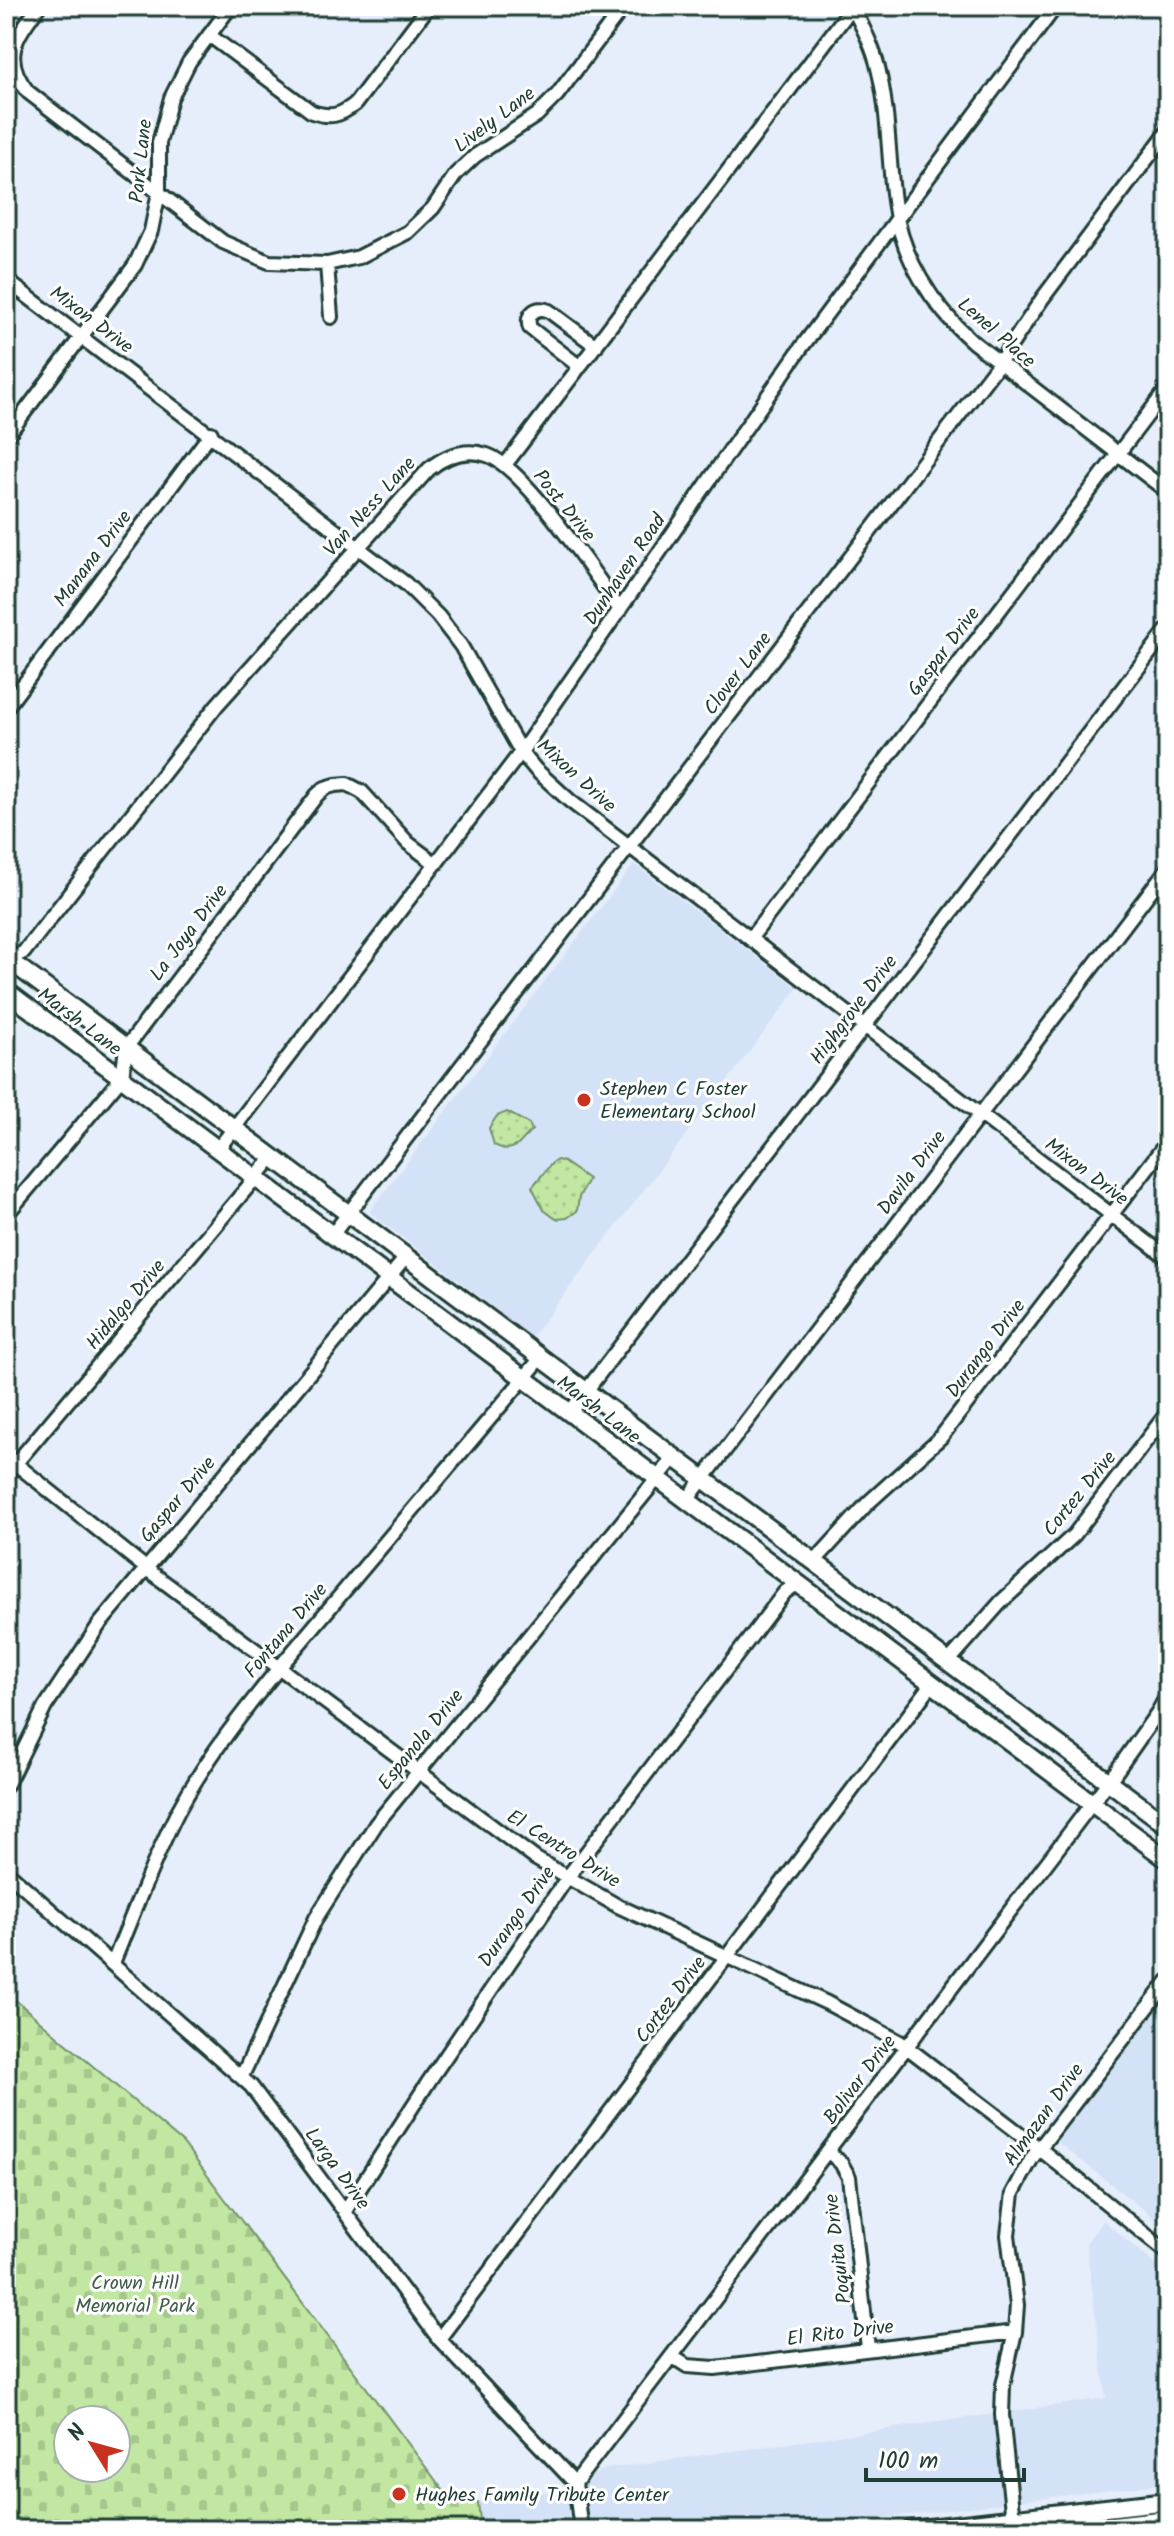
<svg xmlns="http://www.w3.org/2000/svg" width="1174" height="2536" viewBox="0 0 1174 2536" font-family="Kalam,sans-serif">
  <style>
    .built { fill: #d4e2f8 }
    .cemetery { fill: url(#cemetery-stones); stroke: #70926b; stroke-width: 2; fill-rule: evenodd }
    .park { fill: url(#park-dots); stroke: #70926b; stroke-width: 2 }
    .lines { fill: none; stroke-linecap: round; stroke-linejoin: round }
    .minor-casing { stroke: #1f3d34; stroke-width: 18 }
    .major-casing { stroke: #1f3d34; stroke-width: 22 }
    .minor { stroke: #fff; stroke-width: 12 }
    .major { stroke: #fff; stroke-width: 16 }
    .poi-dot { fill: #c8321e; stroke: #fff; stroke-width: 3 }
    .labels { text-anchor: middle; stroke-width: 6; stroke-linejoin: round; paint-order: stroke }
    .street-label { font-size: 20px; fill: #1f3d34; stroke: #fff }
    .poi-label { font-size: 20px; fill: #1f3d34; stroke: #fff; text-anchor: start }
    .park-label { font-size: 20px; fill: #405f4a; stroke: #fff }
  </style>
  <defs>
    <pattern id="cemetery-stones" width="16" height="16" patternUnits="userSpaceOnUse" patternTransform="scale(2)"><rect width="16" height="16" fill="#c2e7a2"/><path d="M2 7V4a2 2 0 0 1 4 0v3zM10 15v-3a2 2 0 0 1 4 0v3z" fill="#a6c78c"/></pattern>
    <pattern id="park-dots" width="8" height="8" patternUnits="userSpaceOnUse" patternTransform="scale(2)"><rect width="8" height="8" fill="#c2e7a2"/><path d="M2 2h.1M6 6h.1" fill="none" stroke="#a6c78c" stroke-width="1.8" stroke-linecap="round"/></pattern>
  </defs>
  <rect width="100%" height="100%" fill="#e6eefb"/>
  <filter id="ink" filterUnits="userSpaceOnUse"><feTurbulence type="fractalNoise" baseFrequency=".0125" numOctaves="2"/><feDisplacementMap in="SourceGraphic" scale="16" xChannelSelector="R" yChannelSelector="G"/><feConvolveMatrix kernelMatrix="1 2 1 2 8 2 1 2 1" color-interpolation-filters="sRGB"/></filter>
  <g filter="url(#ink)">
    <path class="built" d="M 634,864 L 798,988 L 532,1337 L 369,1212 Z
      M 1168,1994 L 1168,2229 L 1056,2141 Z
      M 1103,2220 L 1168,2275 L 1168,2483 L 786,2530 L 481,2530 L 478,2502 L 560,2490 L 605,2469 L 1106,2398 L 1086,2243 Z"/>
    <path class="cemetery" d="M 6,1992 L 183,2143 L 452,2502 L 478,2502 L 481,2530 L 6,2530 ZM 68,2420 L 116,2420 L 116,2468 L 68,2468 Z"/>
    <path class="park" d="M 507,1112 L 529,1124 L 532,1130 L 518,1145 L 506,1150 L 494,1145 L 489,1128 L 497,1116 Z
      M 557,1160 L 562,1161 L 588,1179 L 579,1197 L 577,1211 L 567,1218 L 556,1219 L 544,1210 L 532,1187 L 552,1163 Z"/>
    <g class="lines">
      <g class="minor-casing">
        <path id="minor" d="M 39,6 C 16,37 0,57 28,92 L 223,242 L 269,262 L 327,264 L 359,257 L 408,232 L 433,208 L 456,174 L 475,156 L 537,115 L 557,95 L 624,6
          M 852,6 C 862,26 873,46 878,68 C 889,111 888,157 894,201 C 901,257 932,306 973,342 L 1168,492
          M 209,35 L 312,112 C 330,118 340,116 355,104 L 429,6
          M 327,264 L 331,317
          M 6,280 L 406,584 L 438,616 L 461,646 L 521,752 L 536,770 L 570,801 L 1168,1258
          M 580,367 L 530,328 C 525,315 536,305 549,311 L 596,346
          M 6,437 L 135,265 L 151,231 L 159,192 L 159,143 L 171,98 L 189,62 L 231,6
          M 505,465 L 853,6
          M 6,708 L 211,433
          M 750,939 L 1168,388
          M 6,961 L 24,952 L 217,705 L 429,469 C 445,456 465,448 487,455 C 524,467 595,575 620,610
          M 218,1149 L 521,752 L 801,348 L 1056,6
          M 6,1215 L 122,1077 L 126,1048 L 317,795 L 325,788 L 335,785 L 347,784 L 362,792 L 408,843 L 436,864
          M 332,1235 L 999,363 L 1042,299 L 1168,131
          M 570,1412 L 1168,629
          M 6,1456 L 152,1573 L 536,1859 L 616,1905 L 827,2003 L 900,2042 L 1040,2149 L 1168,2253
          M 6,1475 L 273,1157
          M 687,1500 L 1168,868
          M 814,1562 L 868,1503 L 941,1437 L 1168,1141
          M 948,1662 L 1001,1602 L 1074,1535 L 1168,1412
          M 6,1786 L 45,1707 L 99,1625 L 407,1256
          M 6,1871 L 251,2086 L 439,2339 L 575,2483 L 581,2530
          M 113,1963 C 134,1912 153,1860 178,1811 C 207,1757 245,1709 284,1662 L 541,1358
          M 242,2076 L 316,1918 L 376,1824 L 674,1458
          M 829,2152 L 841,2163 L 849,2177 L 868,2348
          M 345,2211 L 429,2081 L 567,1878 L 785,1592 L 798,1583
          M 439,2339 L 932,1684
          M 673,2357 L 687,2366 L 715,2368 L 1015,2332
          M 575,2483 L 1115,1773 L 1158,1712 L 1168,1694
          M 1014,2530 L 1002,2415 L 1003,2385 L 1015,2332 L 1017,2305 L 1008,2235 L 1013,2193 L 1032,2158 L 1168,1981"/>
      </g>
      <g class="major-casing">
        <path id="major" d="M 6,958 L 1168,1826
          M 6,991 L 1168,1860
          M 911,2530 L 1168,2501
          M 1067,2530 L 1168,2519"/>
      </g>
      <use href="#minor" class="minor"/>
      <use href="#major" class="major"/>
    </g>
  </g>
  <g class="poi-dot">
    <circle cx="584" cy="1100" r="8"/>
    <circle cx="399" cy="2494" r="8"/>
  </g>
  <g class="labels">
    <g class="street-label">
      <text transform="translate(494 119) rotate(-37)" y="7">Lively Lane</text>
      <text transform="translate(140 161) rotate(-84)" y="7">Park Lane</text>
      <text transform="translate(92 319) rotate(37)" y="7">Mixon Drive</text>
      <text transform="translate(997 332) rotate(41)" y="7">Lenel Place</text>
      <text transform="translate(565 505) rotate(51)" y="7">Post Drive</text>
      <text transform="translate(369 506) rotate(-48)" y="7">Van Ness Lane</text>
      <text transform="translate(92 558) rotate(-53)" y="7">Manana Drive</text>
      <text transform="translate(624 569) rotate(-56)" y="7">Dunhaven Road</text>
      <text transform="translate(943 651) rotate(-53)" y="7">Gaspar Drive</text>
      <text transform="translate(737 673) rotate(-53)" y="7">Clover Lane</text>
      <text transform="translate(577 775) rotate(42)" y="7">Mixon Drive</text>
      <text transform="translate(188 932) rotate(-53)" y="7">La Joya Drive</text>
      <text transform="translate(853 1009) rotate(-53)" y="7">Highgrove Drive</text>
      <text transform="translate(80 1021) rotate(37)" y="7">Marsh Lane</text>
      <text transform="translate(1087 1171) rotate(37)" y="7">Mixon Drive</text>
      <text transform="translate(911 1172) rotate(-53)" y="7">Davila Drive</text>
      <text transform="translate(125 1304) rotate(-50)" y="7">Hidalgo Drive</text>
      <text transform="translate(985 1348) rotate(-53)" y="7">Durango Drive</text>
      <text transform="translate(599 1409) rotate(37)" y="7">Marsh Lane</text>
      <text transform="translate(1079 1493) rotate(-51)" y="7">Cortez Drive</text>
      <text transform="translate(177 1499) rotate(-50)" y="7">Gaspar Drive</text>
      <text transform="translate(285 1630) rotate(-50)" y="7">Fontana Drive</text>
      <text transform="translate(420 1739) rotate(-51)" y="7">Espanola Drive</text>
      <text transform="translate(564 1848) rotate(32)" y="7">El Centro Drive</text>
      <text transform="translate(516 1916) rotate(-55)" y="7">Durango Drive</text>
      <text transform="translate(670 1999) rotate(-53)" y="7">Cortez Drive</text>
      <text transform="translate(859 2079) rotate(-53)" y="7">Bolivar Drive</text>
      <text transform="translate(1043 2114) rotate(-54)" y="7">Almazan Drive</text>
      <text transform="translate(338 2168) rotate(54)" y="7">Larga Drive</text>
      <text transform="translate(837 2249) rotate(-97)" y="7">Poquita Drive</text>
      <text transform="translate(840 2332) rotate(-7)" y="7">El Rito Drive</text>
    </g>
    <g class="poi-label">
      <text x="600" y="1095">Stephen C Foster<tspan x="600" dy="23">Elementary School</tspan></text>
      <text x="415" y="2501">Hughes Family Tribute Center</text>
    </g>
    <g class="park-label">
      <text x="135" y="2289">Crown Hill<tspan x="135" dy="23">Memorial Park</tspan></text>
    </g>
  </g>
  <rect width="1174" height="2536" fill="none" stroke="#fff" stroke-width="32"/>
  <rect x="16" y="16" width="1142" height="2504" fill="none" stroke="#1f3d34" stroke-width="3" filter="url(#ink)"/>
  <g transform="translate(92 2444) rotate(307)"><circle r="38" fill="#ffffff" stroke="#a5b1ae" stroke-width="2"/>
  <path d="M0-6L14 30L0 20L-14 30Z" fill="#c8321e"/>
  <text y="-12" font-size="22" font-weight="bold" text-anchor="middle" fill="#1f3d34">N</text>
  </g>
  <path d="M866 2468v12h158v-12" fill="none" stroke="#1f3d34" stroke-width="4"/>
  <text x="878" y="2468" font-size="24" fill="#1f3d34" stroke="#ffffff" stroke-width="6" paint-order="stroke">100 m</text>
</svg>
